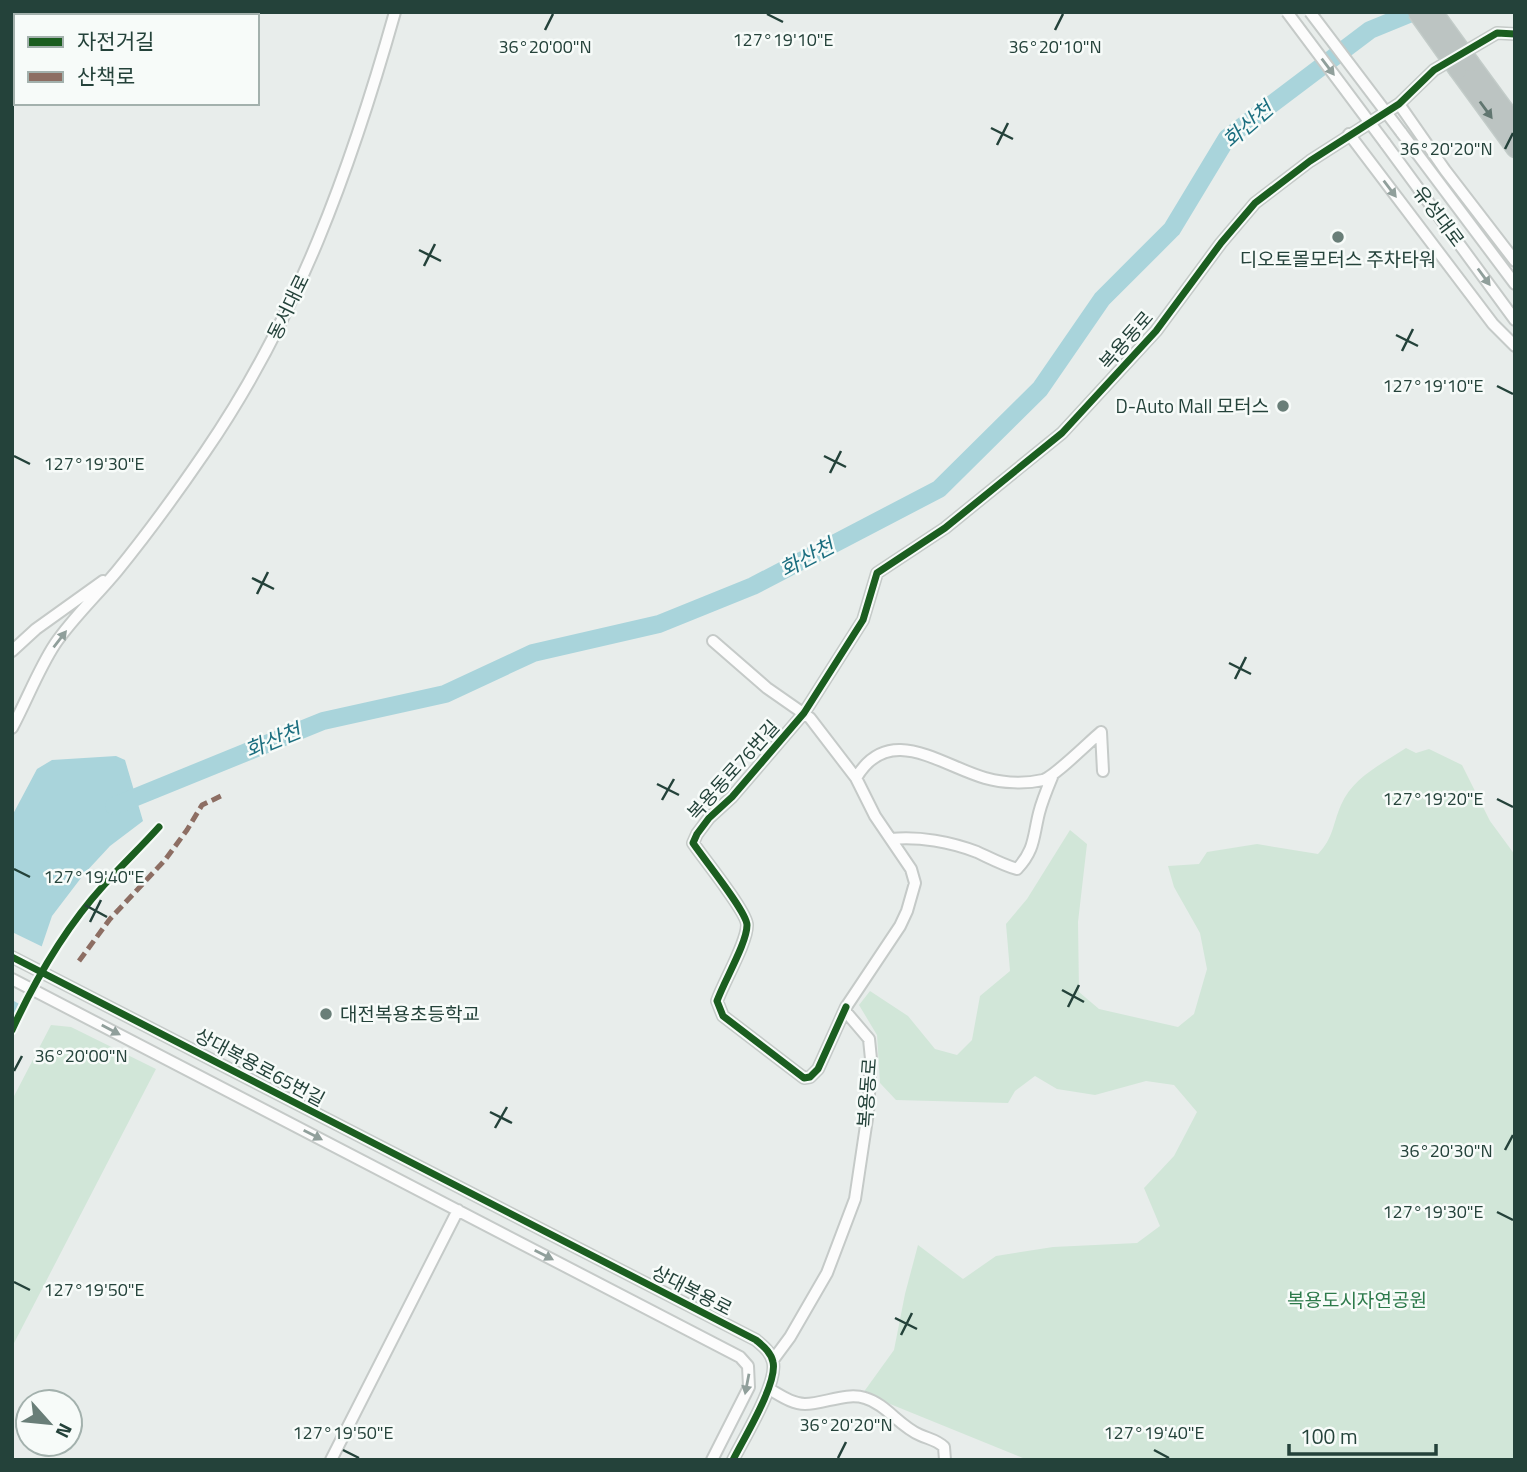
<svg xmlns="http://www.w3.org/2000/svg" width="1527" height="1472" viewBox="0 0 1527 1472" font-family="'Titillium Web','Noto Sans KR',sans-serif">
  <style>
    .green { fill: #d1e6d8 }
    .water { fill: #a9d4db }
    .pier { fill: #e8edeb }
    .lines { fill: none; stroke-linecap: round; stroke-linejoin: round }
    .river { stroke: #a9d4db; stroke-width: 18 }
    .minor-casing { stroke: #c5cac8; stroke-width: 14 }
    .highway-casing { stroke: #c3ccc9; stroke-width: 19 }
    .minor { stroke: #fcfcfc; stroke-width: 10 }
    .highway { stroke: #bcc4c2; stroke-width: 16 }
    .minor-bridge-casing { stroke: #c5cac8; stroke-width: 14; stroke-linecap: butt }
    .highway-bridge-casing { stroke: #c3ccc9; stroke-width: 19; stroke-linecap: butt }
    .minor-bridge { stroke: #fcfcfc; stroke-width: 10 }
    .highway-bridge { stroke: #bcc4c2; stroke-width: 16 }
    .quiet { stroke: #8d6e63; stroke-width: 5; stroke-dasharray: 10 5; stroke-linecap: butt }
    .cycleway-casing { stroke: #f7fbf9; stroke-width: 11 }
    .cycleway { stroke: #1b5e20; stroke-width: 7 }
    .oneway { fill: #909f9b }
    .oneway2 { fill: #617670 }
    .ticks { fill: none; stroke: #24423a; stroke-width: 2.5 }
    .poi-dot { fill: #697e78; stroke: #f7fbf9; stroke-width: 2.5 }
    .labels { text-anchor: middle; stroke-width: 5; stroke-linejoin: round; paint-order: stroke }
    .street-label { font-size: 19px; fill: #24423a; stroke: #f7fbf9 }
    .poi-label { font-size: 19px; fill: #24423a; stroke: #f7fbf9 }
    .park-label { font-size: 19px; fill: #2d7a4b; stroke: #f7fbf9 }
    .water-label { font-size: 21px; font-style: italic; fill: #1c6f80; stroke: #f7fbf9 }
    .ticks-label { font-size: 18px; text-anchor: middle; fill: #24423a; stroke: #f7fbf9; stroke-width: 5; stroke-linejoin: round; paint-order: stroke }
  </style>
  <rect width="100%" height="100%" fill="#e8edeb"/>
  <path class="green" d="M 1406,748 L 1416,753 L 1429,749 L 1462,765 L 1490,821 L 1515,855 L 1515,1460 L 1028,1460 L 863,1393 L 894,1350 L 905,1294 L 918,1245 L 963,1279 L 996,1256 L 1053,1247 L 1137,1243 L 1160,1226 L 1144,1188 L 1174,1156 L 1197,1112 L 1174,1085 L 1146,1081 L 1095,1095 L 1057,1089 L 1035,1076 L 1015,1091 L 1008,1103 L 896,1100 L 880,1083 L 877,1035 L 859,1005 L 870,991 L 908,1016 L 935,1049 L 957,1055 L 972,1040 L 980,996 L 1010,971 L 1006,924 L 1027,899 L 1070,830 L 1087,844 L 1078,922 L 1079,992 L 1099,1009 L 1178,1027 L 1194,1014 L 1207,969 L 1200,933 L 1174,887 L 1168,866 L 1199,864 L 1207,852 L 1257,844 L 1318,854 C 1334,837 1332,826 1341,805 C 1353,777 1382,764 1406,748 Z
    M 51,1025 L 71,1027 L 156,1069 L 12,1347 L 12,1100 Z"/>
  <path class="water" d="M 116,756 L 125,760 L 143,821 L 110,846 L 84,874 L 52,916 L 32,975 L 12,1021 L 12,816 L 37,769 L 52,760 Z"/>
  <path class="pier" d="M 12,932 L 45,948 L 23,1006 L 12,1000 Z"/>
  <g class="lines">
    <path class="river" d="M 114,806 L 323,721 L 445,694 L 533,653 L 659,624 L 753,586 L 939,489 L 1040,389 L 1102,299 L 1172,229 L 1227,138 L 1370,30 L 1414,12"/>
    <g class="minor-casing">
      <path id="minor" d="M 1399,104 L 1445,170 L 1515,261
        M 1401,132 L 1515,284
        M 1349,134 L 1493,324 L 1515,346
        M 1385,143 L 1515,320
        M 713,641 L 767,688 L 810,718 L 856,778 L 875,816 L 911,869 L 915,883 L 907,911 L 900,926 L 846,1007 L 846,1012 L 869,1039 L 871,1059 L 868,1112 L 855,1199 L 827,1273 L 790,1337 L 773,1360
        M 12,651 L 36,629 L 103,581
        M 12,728 C 27,700 38,670 55,644 C 71,620 98,594 117,571 C 148,533 177,493 205,452 C 297,318 351,168 395,12
        M 856,778 C 889,722 940,765 985,778 C 1003,783 1025,784 1043,780 C 1054,777 1089,742 1101,732 L 1103,771
        M 891,839 C 919,836 951,842 977,852 C 990,858 1003,865 1017,869 C 1035,850 1033,837 1039,813 C 1042,801 1047,789 1052,777
        M 12,957 L 756,1340 C 763,1346 771,1352 773,1362 C 778,1383 744,1438 733,1460
        M 12,979 L 740,1357 L 748,1366 L 749,1387 L 712,1460
        M 846,1007 L 818,1069 L 810,1077 L 804,1078 L 723,1016 L 717,1001 C 724,981 747,943 747,925 C 747,912 703,858 693,843 L 697,834 L 709,818 L 732,797 L 804,713 L 863,620 L 877,573 L 945,528 L 1062,433 L 1156,331 L 1221,243 L 1255,203 L 1310,161 L 1399,104 L 1434,70 L 1497,33 L 1515,34
        M 769,1389 C 780,1395 792,1404 805,1404 C 824,1404 846,1392 865,1398 C 886,1404 899,1426 920,1435 C 929,1439 937,1440 944,1447 L 945,1460
        M 331,1460 L 458,1210"/>
    </g>
    <g class="highway-casing">
      <path id="highway" d="M 1471,63 L 1515,123
        M 1458,71 L 1515,149"/>
    </g>
    <use href="#minor" class="minor"/>
    <use href="#highway" class="highway"/>
    <g class="minor-bridge-casing">
      <path id="minor-bridge" d="M 1287,12 L 1385,143
        M 1310,12 L 1401,132"/>
    </g>
    <g class="highway-bridge-casing">
      <path id="highway-bridge" d="M 1416,12 L 1458,71
        M 1434,12 L 1471,63"/>
    </g>
    <use href="#minor-bridge" class="minor-bridge"/>
    <use href="#highway-bridge" class="highway-bridge"/>
    <path class="quiet" d="M 79,961 L 110,919 L 165,860 L 187,830 L 202,805 L 221,796"/>
    <g class="cycleway-casing">
      <path id="cycleway" d="M 12,957 L 756,1340 C 763,1346 771,1352 773,1362 C 778,1383 744,1438 733,1460
        M 846,1007 L 818,1069 L 810,1077 L 804,1078 L 723,1016 L 717,1001 C 724,981 747,943 747,925 C 747,912 703,858 693,843 L 697,834 L 709,818 L 732,797 L 804,713 L 863,620 L 877,573 L 945,528 L 1062,433 L 1156,331 L 1221,243 L 1255,203 L 1310,161 L 1399,104 L 1434,70 L 1497,33 L 1515,34
        M 12,1030 C 36,978 65,928 104,885 C 122,865 141,847 159,827"/>
    </g>
    <use href="#cycleway" class="cycleway"/>
  </g>
  <defs><path id="oneway-solid" d="M-6-.8H1V-3.2L6.5 0L1 3.2V.8H-6Z" transform="scale(1.75)"/></defs>
  <g class="oneway">
    <use href="#oneway-solid" transform="translate(1328 67) rotate(53)"/>
    <use href="#oneway-solid" transform="translate(1390 189) rotate(53)"/>
    <use href="#oneway-solid" transform="translate(1484 277) rotate(54)"/>
    <use href="#oneway-solid" transform="translate(60 639) rotate(-52)"/>
    <use href="#oneway-solid" transform="translate(111 1030) rotate(28)"/>
    <use href="#oneway-solid" transform="translate(313 1135) rotate(27)"/>
    <use href="#oneway-solid" transform="translate(544 1255) rotate(27)"/>
    <use href="#oneway-solid" transform="translate(747 1384) rotate(101)"/>
  </g>
  <use class="oneway2" href="#oneway-solid" transform="translate(1486 110) rotate(54)"/>
  <path class="ticks" d="M 767,14 L 783,22M 545,30 L 553,14M 1055,30 L 1063,14M 991,128 L 1013,139M 997,145 L 1008,123M 1505,149 L 1513,133M 419,250 L 441,261M 424,266 L 435,244M 1396,335 L 1418,346M 1402,351 L 1413,329M 1497,386 L 1513,394M 14,456 L 30,464M 824,456 L 846,467M 830,473 L 841,451M 252,578 L 274,589M 257,594 L 268,572M 1229,663 L 1251,674M 1235,679 L 1246,657M 657,784 L 679,795M 1497,799 L 1513,807M 662,800 L 674,779M 14,869 L 30,877M 85,905 L 107,917M 90,922 L 101,900M 1062,990 L 1084,1002M 1068,1007 L 1079,985M 14,1071 L 22,1056M 490,1112 L 512,1123M 495,1128 L 507,1107M 1505,1150 L 1513,1135M 1497,1212 L 1513,1220M 14,1282 L 30,1290M 895,1318 L 917,1329M 901,1335 L 912,1313M 343,1450 L 359,1458M 1154,1450 L 1169,1458M 838,1458 L 846,1442"/>
  <g class="poi-dot">
    <circle cx="1338" cy="237" r="7"/>
    <circle cx="1283" cy="406" r="7"/>
    <circle cx="326" cy="1014" r="7"/>
  </g>
  <g class="labels">
    <g class="street-label">
      <text transform="translate(1439 216) rotate(53)" y="7">유성대로</text>
      <text transform="translate(288 307) rotate(-64)" y="7">동서대로</text>
      <text transform="translate(1126 340) rotate(-49)" y="7">복용동로</text>
      <text transform="translate(733 770) rotate(-48)" y="7">복용동로76번길</text>
      <text transform="translate(260 1067) rotate(28)" y="7">상대복용로65번길</text>
      <text transform="translate(867 1093) rotate(-86)" y="7">복용동로</text>
      <text transform="translate(692 1290) rotate(27)" y="7">상대복용로</text>
    </g>
    <g class="poi-label">
      <text x="1338" y="266">디오토몰모터스 주차타워</text>
      <text x="1269" y="413" text-anchor="end">D-Auto Mall 모터스</text>
      <text x="340" y="1021" text-anchor="start">대전복용초등학교</text>
    </g>
    <g class="park-label">
      <text x="1357" y="1307">복용도시자연공원</text>
    </g>
    <g class="water-label">
      <text transform="translate(1248 125) rotate(-41)" y="7">화산천</text>
      <text transform="translate(807 558) rotate(-28)" y="7">화산천</text>
      <text transform="translate(273 741) rotate(-22)" y="7">화산천</text>
    </g>
  </g>
  <g class="ticks-label">
    <text x="783" y="46">127°19'10"E</text>
    <text x="545" y="53">36°20'00"N</text>
    <text x="1055" y="53">36°20'10"N</text>
    <text x="1446" y="155">36°20'20"N</text>
    <text x="1433" y="392">127°19'10"E</text>
    <text x="94" y="470">127°19'30"E</text>
    <text x="1433" y="805">127°19'20"E</text>
    <text x="94" y="883">127°19'40"E</text>
    <text x="81" y="1062">36°20'00"N</text>
    <text x="1446" y="1157">36°20'30"N</text>
    <text x="1433" y="1218">127°19'30"E</text>
    <text x="94" y="1296">127°19'50"E</text>
    <text x="846" y="1431">36°20'20"N</text>
    <text x="343" y="1439">127°19'50"E</text>
    <text x="1154" y="1439">127°19'40"E</text>
  </g>
  <rect width="1527" height="1472" fill="none" stroke="#24423a" stroke-width="28"/>
  <rect x="14" y="14" width="245" height="91" fill="#f7fbf9" stroke="#a3b1ad" stroke-width="2"/>
  <rect x="28" y="37" width="35" height="10" fill="#1b5e20" stroke="#a3b1ad" stroke-width="2"/>
  <text x="77" y="49" font-size="21" fill="#24423a">자전거길</text>
  <rect x="28" y="72" width="35" height="10" fill="#8d6e63" stroke="#a3b1ad" stroke-width="2"/>
  <text x="77" y="84" font-size="21" fill="#24423a">산책로</text>
  <g transform="translate(49 1423) rotate(117)"><circle r="33" fill="#f7fbf9" stroke="#a3b1ad" stroke-width="2"/>
  <path d="M0-5L12 26L0 18L-12 26Z" fill="#697e78"/>
  <text y="-10" font-size="19" font-weight="bold" text-anchor="middle" fill="#24423a">N</text>
  </g>
  <path d="M1289 1444v10h147v-10" fill="none" stroke="#24423a" stroke-width="3.5"/>
  <text x="1300" y="1444" font-size="21" fill="#24423a" stroke="#f7fbf9" stroke-width="5" paint-order="stroke">100 m</text>
</svg>
